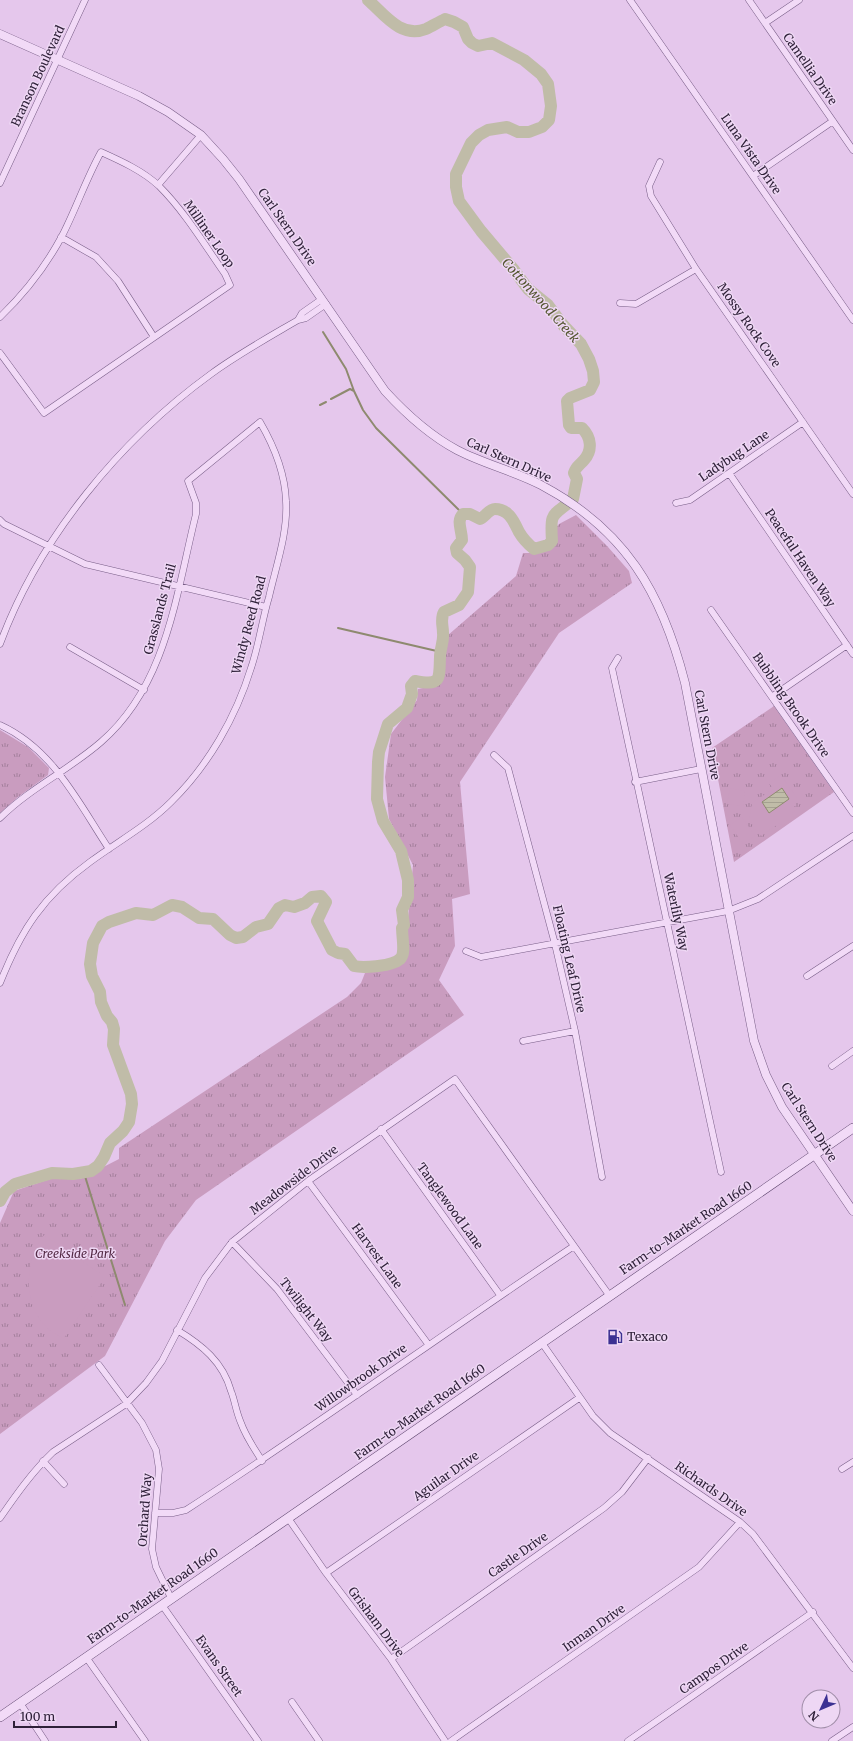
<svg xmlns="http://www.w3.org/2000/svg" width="853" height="1741" viewBox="0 0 853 1741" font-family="Merriweather,serif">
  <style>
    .park { fill: url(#park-tufts) }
    .pitch { fill: #c99cbf }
    .water { fill: url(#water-rules); stroke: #8e8a6f }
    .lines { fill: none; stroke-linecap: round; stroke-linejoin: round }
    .stream { stroke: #8e8a6f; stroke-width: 2 }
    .river { stroke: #c0bca8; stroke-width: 12 }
    .minor-casing { stroke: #785e87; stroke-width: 7 }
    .tertiary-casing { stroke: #785e87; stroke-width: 9 }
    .secondary-casing { stroke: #594169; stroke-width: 10 }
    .minor { stroke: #f2daf7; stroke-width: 6 }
    .tertiary { stroke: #f2daf7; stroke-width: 8 }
    .secondary { stroke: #f2daf7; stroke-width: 9 }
    .labels { text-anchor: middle; stroke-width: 3; stroke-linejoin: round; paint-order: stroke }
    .street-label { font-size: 12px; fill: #2e2038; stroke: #eed7f4 }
    .park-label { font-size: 12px; font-style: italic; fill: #532844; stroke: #eed7f4 }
    .poi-label { font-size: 12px; fill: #2e2038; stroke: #eed7f4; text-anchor: start }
    .water-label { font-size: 13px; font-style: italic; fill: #555731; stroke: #eed7f4 }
  </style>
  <defs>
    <pattern id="park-tufts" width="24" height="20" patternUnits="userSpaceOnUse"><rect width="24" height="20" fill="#c99cbf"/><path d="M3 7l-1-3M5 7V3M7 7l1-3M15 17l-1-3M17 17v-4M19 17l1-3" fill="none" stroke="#a47f9c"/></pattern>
    <pattern id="water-rules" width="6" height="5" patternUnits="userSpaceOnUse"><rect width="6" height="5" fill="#c0bca8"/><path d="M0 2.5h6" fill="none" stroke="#a5a191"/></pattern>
  </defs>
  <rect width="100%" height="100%" fill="#e5c7ec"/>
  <path class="park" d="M 576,515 L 608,547 L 629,571 L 632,583 L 559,633 L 460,782 L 470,894 L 452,899 L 455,946 L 439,980 L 464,1015 L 196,1200 L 165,1241 L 105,1356 L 0,1434 L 0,1223 L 14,1191 L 53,1178 L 80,1179 L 119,1159 L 119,1148 L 347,997 L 361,983 L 365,973 L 404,963 L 413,865 L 389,819 L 385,777 L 391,734 L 417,700 L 418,689 L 438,685 L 445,673 L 444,659 L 447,636 L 516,576 L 523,553 L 538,553 L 554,545 L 554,530 L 559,524 Z
    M 774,706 L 834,792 L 734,862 L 712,748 Z
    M 0,730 L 28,747 L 49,768 L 48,775 L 18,797 L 0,813 Z"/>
  <path class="pitch" d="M 781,775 L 797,798 L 795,806 L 793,807 L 795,811 L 792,813 L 794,817 L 782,826 L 780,823 L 761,836 L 749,820 L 752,803 L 773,789 L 769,783 Z
    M 730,788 L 745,791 L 743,806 L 727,804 Z
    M 742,817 L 755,836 L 743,844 L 730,825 Z
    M 44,1235 L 101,1274 L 103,1280 L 64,1338 C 23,1323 20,1265 44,1235 Z"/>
  <path class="water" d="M 782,788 L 789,799 L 769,813 L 762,802 Z"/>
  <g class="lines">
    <path class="stream" d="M 323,332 L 346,369 L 354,391
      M 331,399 L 350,389 L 354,391 L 363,410 L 376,428 L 463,514
      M 320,405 L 326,402
      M 338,628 L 441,652
      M 84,1173 L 125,1305"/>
    <path class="river" d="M 0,1201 L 5,1192 L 15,1184 L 52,1173 L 73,1174 L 91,1171 L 98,1166 L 104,1157 L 110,1143 L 123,1131 L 129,1122 L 132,1104 L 131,1094 L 113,1045 L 114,1029 L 112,1022 L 107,1016 L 101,1002 L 100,992 L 92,976 L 90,964 L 93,943 L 102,926 L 109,922 L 136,913 L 153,915 L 172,905 L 182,907 L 199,918 L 213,919 L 230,935 L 236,938 L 243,937 L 256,927 L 268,924 L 279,908 L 285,905 L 294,907 L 305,903 L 312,897 L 321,896 L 326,902 L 317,921 L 332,950 L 338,953 L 345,954 L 354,966 C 362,968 369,967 378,966 C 410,962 403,954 402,928 L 404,925 L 402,910 L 408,897 L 408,880 L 401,851 L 383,821 L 377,799 L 378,762 L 379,752 L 388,724 L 407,708 L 412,694 L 411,686 L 415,681 C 442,686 439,679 440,657 C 440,649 444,641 443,633 C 443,625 440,619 444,612 L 459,605 L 468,592 L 470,567 L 465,560 L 457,553 L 456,548 L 462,540 C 462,530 456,521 463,514 L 470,514 L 480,519 C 485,517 489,509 495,509 C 509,509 514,522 519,532 C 523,539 528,544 534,549 L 548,545 L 552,541 C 550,511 552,517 573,499 L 577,479 L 574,473 C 576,466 580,465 584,460 C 593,450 591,437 582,428 L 571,428 L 569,425 L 567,401 L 570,398 L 590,390 L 594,382 L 593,371 L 589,359 L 581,344 L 563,325 L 548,305 L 528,289 L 514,270 L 481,231 L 459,201 L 456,187 L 456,174 L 471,143 L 479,135 L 488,130 L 507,127 L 518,132 L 529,132 L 542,127 L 549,120 L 551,106 L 548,84 L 541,74 L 524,60 L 492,43 L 478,46 L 472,43 L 468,39 L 463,27 L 454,22 L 445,19 C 439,22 432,26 426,29 C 401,39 384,14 368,0"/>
    <g class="minor-casing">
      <path id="minor" d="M 630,0 L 853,320
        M 749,0 L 853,150
        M 765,23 L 799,0
        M 660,162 L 649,186 L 651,196 L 696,269 L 853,494
        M 753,176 L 833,121
        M 0,183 L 85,0
        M 158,185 L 201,135
        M 61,237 L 96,257 L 118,281 L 154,337
        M 620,303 L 636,304 L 696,269
        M 0,317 C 24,294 46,266 62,236 C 76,209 86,179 101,152 C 121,161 143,171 159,186 C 185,212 204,244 225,274 L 230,285 L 44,413 L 0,353
        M 298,320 L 302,313 L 322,299
        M 729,473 L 853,654
        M 676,503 L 690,500 L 803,422
        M 0,520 L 4,524 L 85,564 L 266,607
        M 711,610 L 853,813
        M 0,644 C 39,538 120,440 211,374 C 238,354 269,337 298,320 L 306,318 L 326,304
        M 70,647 L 144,690
        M 618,658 L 612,668 L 721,1172
        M 773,696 L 847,645
        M 0,725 C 53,749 78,802 109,849
        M 494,755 L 508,768 L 555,944 L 575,1031 L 602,1177
        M 635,782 L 701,769
        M 0,818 C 30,788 69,770 101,742 C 167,685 176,594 196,514 L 196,503 L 188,481 L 260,422 C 274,446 285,474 286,501 C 288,533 276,566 269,597 C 262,620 259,645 251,668 C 236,717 208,766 171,802 C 147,826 117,842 90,862 C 43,896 21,930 0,983
        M 466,951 L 481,957 L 728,911 L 758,899 L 853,836
        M 807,976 L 853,946
        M 523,1041 L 575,1031
        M 832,1066 L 853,1051
        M 381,1129 L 500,1295
        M 308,1181 L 428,1344
        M 232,1242 L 277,1289 L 357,1395
        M 177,1330 C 202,1345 223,1362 231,1391 C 235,1401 236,1412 241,1423 C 246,1437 254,1448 262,1461
        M 542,1343 L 593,1416 L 610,1433 L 740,1522 L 753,1534 L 853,1668
        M 99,1365 L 142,1423 L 156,1450 L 159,1469 L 152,1549 L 156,1567 L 171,1598
        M 43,1461 L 64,1484
        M 842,1469 L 853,1462
        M 155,1513 L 173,1513 L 186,1510 C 317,1425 444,1333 574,1246
        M 0,1518 C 16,1495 32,1472 53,1452 L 126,1404 L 146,1383 L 162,1361 L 205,1278 L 232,1242 L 308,1181 L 455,1079 L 609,1295
        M 288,1518 L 326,1573 L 391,1659 L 445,1741
        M 326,1573 L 579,1398
        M 162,1605 L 258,1741
        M 86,1657 L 145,1741
        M 391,1659 L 604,1508 L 622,1492 L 648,1458
        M 292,1702 L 319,1741
        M 20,1703 L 45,1741
        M 451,1741 L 699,1567 L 740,1522
        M 628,1741 L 813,1612
        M 832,1741 L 853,1727"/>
    </g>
    <g class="tertiary-casing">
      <path id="tertiary" d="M 0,34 L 139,96 L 168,112 L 201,135 L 223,159 L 239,179 L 385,391 C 407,415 429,435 457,450 C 484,464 514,471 541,485 C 626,530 662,593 685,683 L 754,1041 L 766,1075 L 782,1107 L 853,1211"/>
    </g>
    <g class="secondary-casing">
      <path id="secondary" d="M 0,1717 L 853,1128"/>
    </g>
    <use href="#minor" class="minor"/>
    <use href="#tertiary" class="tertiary"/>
    <use href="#secondary" class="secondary"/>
  </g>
  <defs>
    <g id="fuel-bare" transform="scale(1.2)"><path d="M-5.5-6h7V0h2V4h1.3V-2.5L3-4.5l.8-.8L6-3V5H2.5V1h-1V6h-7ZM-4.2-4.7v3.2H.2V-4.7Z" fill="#3b3192" stroke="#eed7f4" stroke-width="2.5" paint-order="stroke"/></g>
  </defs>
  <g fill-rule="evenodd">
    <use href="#fuel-bare" x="615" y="1337"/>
  </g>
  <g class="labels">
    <g class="street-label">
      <text transform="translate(810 69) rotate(55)" y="4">Camellia Drive</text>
      <text transform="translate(38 76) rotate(-65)" y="4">Branson Boulevard</text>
      <text transform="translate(751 154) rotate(55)" y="4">Luna Vista Drive</text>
      <text transform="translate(287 227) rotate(55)" y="4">Carl Stern Drive</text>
      <text transform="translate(209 234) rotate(55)" y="4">Milliner Loop</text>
      <text transform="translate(749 325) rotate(55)" y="4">Mossy Rock Cove</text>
      <text transform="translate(734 456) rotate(-34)" y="4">Ladybug Lane</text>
      <text transform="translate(509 460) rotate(24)" y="4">Carl Stern Drive</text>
      <text transform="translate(800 558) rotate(56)" y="4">Peaceful Haven Way</text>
      <text transform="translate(160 609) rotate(-75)" y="4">Grasslands Trail</text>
      <text transform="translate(249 625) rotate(-75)" y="4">Windy Reed Road</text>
      <text transform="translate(791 705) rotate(55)" y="4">Bubbling Brook Drive</text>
      <text transform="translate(707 735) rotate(79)" y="4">Carl Stern Drive</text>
      <text transform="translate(676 912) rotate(78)" y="4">Waterlily Way</text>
      <text transform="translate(569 959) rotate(77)" y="4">Floating Leaf Drive</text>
      <text transform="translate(809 1122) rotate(57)" y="4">Carl Stern Drive</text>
      <text transform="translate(294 1180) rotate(-37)" y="4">Meadowside Drive</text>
      <text transform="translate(450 1206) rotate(54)" y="4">Tanglewood Lane</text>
      <text transform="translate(686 1228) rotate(-34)" y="4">Farm-to-Market Road 1660</text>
      <text transform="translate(377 1256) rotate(54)" y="4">Harvest Lane</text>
      <text transform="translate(306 1310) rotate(52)" y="4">Twilight Way</text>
      <text transform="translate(361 1378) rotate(-35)" y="4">Willowbrook Drive</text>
      <text transform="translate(420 1412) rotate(-35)" y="4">Farm-to-Market Road 1660</text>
      <text transform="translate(446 1476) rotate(-35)" y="4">Aguilar Drive</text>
      <text transform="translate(711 1489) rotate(35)" y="4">Richards Drive</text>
      <text transform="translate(145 1510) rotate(-86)" y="4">Orchard Way</text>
      <text transform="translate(518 1555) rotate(-35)" y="4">Castle Drive</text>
      <text transform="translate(153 1596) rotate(-35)" y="4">Farm-to-Market Road 1660</text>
      <text transform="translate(376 1622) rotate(53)" y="4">Grisham Drive</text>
      <text transform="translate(594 1628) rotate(-35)" y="4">Inman Drive</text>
      <text transform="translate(219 1666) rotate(55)" y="4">Evans Street</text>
      <text transform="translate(714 1668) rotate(-35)" y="4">Campos Drive</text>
    </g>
    <g class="park-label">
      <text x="75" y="1258">Creekside Park</text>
    </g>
    <g class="poi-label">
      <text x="627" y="1341">Texaco</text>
    </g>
    <g class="water-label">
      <text transform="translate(541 300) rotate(48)" y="5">Cottonwood Creek</text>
    </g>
  </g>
  <g transform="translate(821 1709) rotate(226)"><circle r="19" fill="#eed7f4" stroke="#a18ea9"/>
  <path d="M0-3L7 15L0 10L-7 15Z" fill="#3b3192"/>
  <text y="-6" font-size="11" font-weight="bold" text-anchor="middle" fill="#2e2038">N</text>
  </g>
  <path d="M14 1721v6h102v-6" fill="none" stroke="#2e2038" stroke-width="2"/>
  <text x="20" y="1721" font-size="12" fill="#2e2038" stroke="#eed7f4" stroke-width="3" paint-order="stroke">100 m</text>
</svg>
